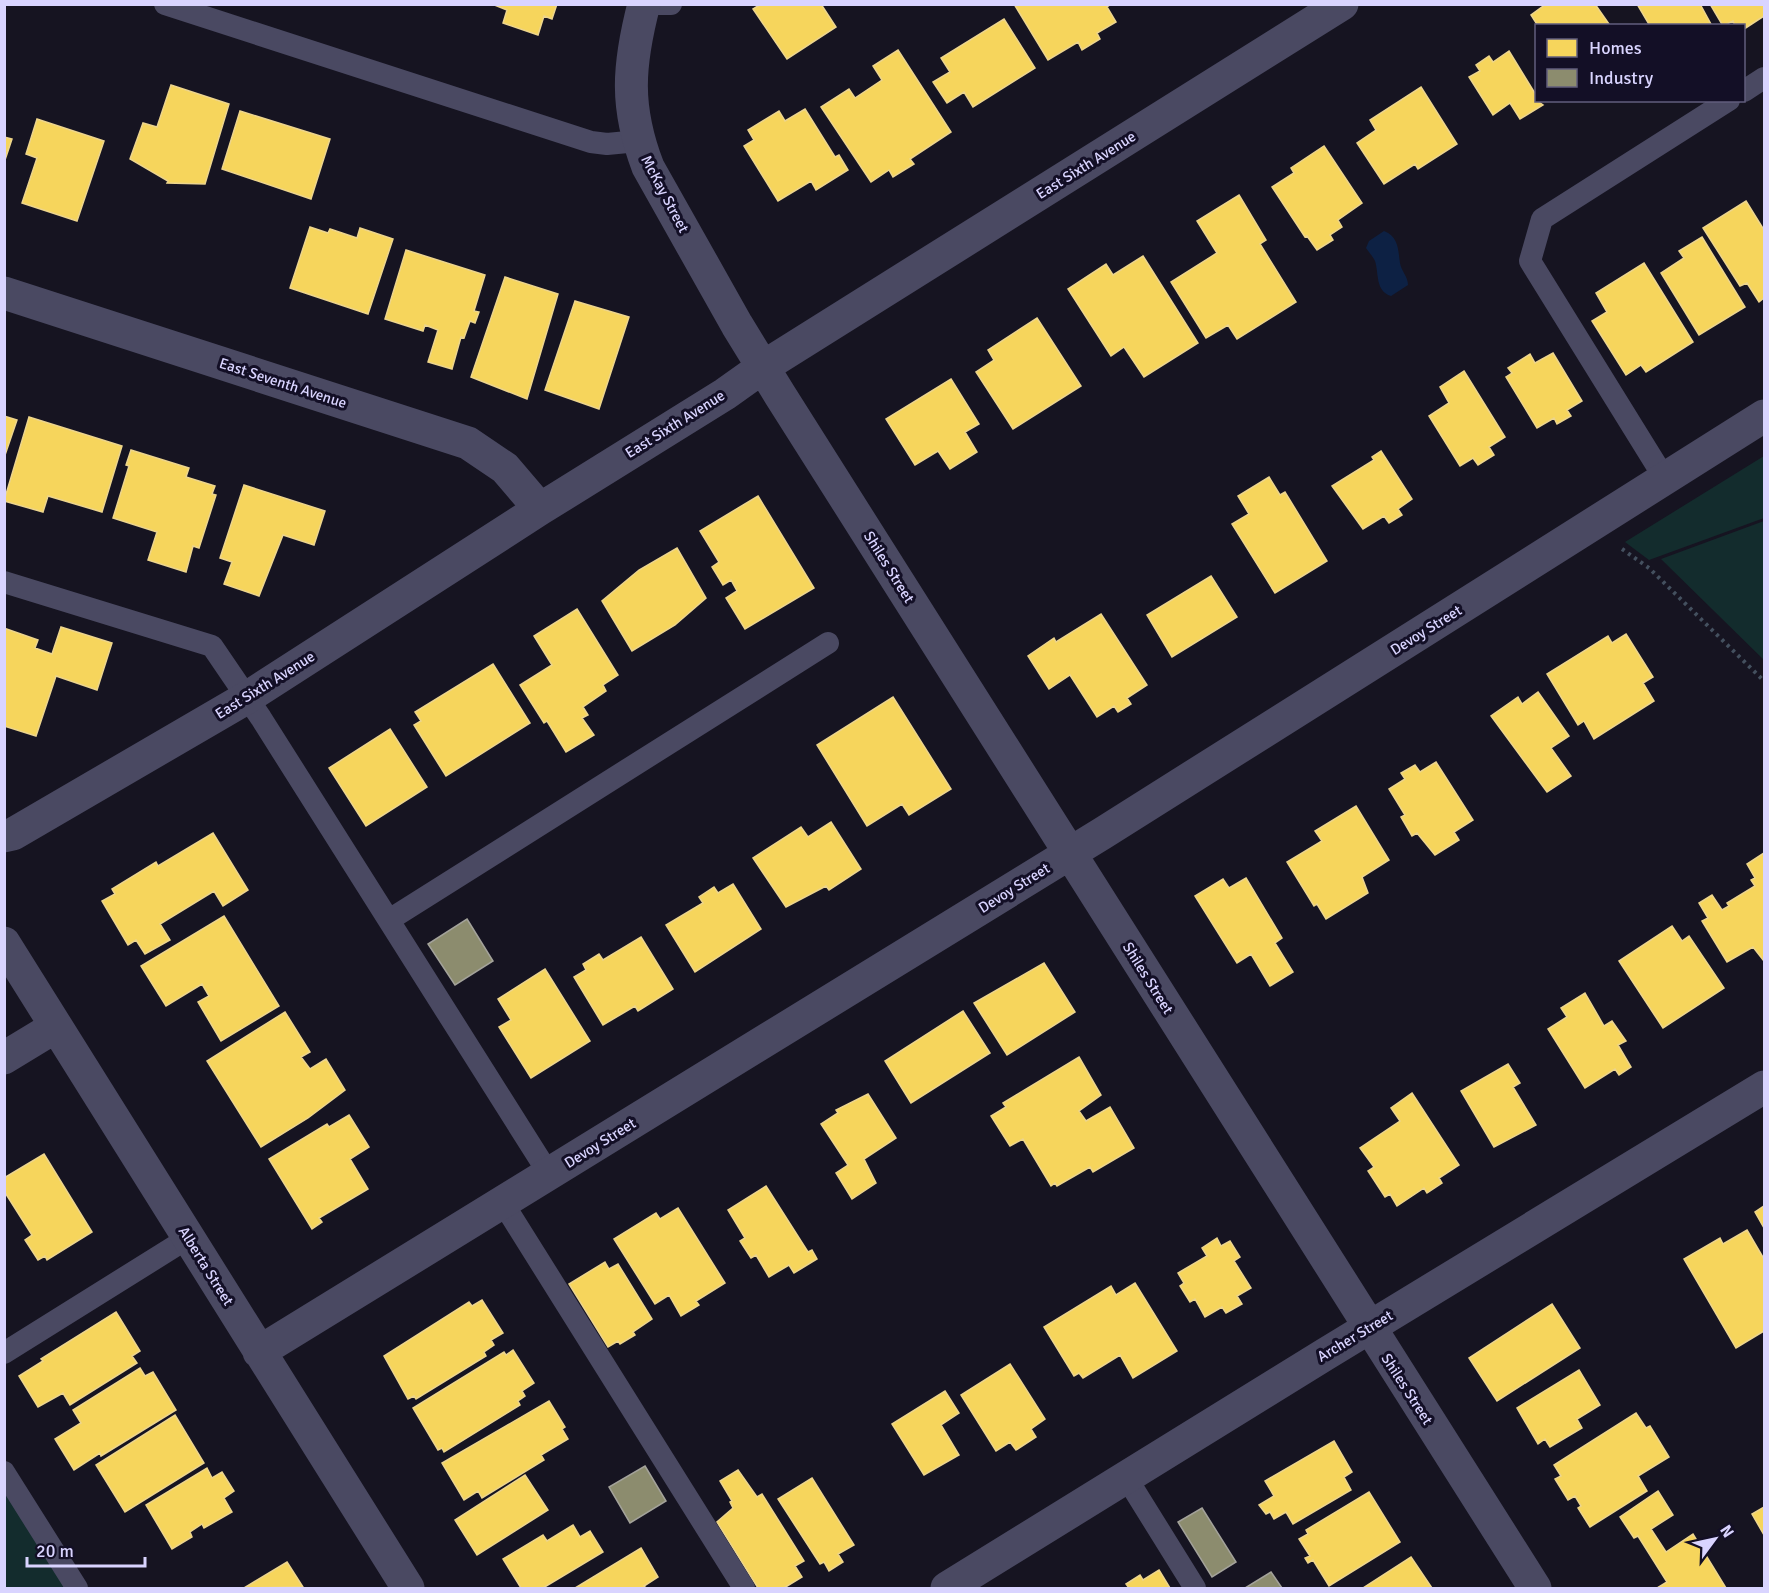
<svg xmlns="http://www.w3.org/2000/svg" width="1769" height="1593" viewBox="0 0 1769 1593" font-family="Signika,sans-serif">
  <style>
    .green { fill: #132c2d }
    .water { fill: #0d2144 }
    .homes { fill: #f6d55c; stroke: #edd58d; stroke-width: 1.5 }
    .industry { fill: #8c8c6e; stroke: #a3a29a; stroke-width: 1.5 }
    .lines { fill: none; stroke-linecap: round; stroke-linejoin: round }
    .path { stroke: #44505f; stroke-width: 4; stroke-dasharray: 3 4.5; stroke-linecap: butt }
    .lane { stroke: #4a4962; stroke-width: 22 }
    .street { stroke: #4a4962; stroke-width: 33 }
    .labels { text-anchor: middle; stroke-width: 6; stroke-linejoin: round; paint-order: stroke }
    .street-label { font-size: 15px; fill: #d9d4ff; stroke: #130f26 }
  </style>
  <rect width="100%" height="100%" fill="#161421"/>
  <path class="green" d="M 1764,456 L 1764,518 L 1649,560 L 1625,542 Z
    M 1764,521 L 1764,660 L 1661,559 Z
    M 5,1472 L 77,1588 L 5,1588 Z"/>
  <path class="water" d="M 1384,231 C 1399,237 1398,250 1400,263 C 1401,271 1408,276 1408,285 L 1391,296 C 1375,291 1379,273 1375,261 C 1373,257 1369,252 1366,248 L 1369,241 Z"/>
  <path class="homes" d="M 492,4 L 557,4 L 552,19 L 544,16 L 538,35 L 503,23 L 507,10 Z
    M 761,4 L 821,4 L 836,27 L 787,59 L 753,9 Z
    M 1014,4 L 1111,4 L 1107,7 L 1116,22 L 1097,33 L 1100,39 L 1082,50 L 1078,42 L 1048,60 Z
    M 1546,4 L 1595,4 L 1609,24 L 1538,26 L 1531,15 Z
    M 1637,4 L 1700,4 L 1712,26 L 1650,26 Z
    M 1710,4 L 1764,4 L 1764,16 L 1744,29 L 1744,26 L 1735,26 L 1733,21 L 1723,26 Z
    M 1004,19 L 1035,68 L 973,107 L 964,92 L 947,103 L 933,82 L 950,72 L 941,58 Z
    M 898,50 L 951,132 L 910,159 L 914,164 L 893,177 L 889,170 L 871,182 L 821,107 L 849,89 L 855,98 L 882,80 L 873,66 Z
    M 1509,51 L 1536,95 L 1536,100 L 1543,105 L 1520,119 L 1510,103 L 1493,115 L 1469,77 L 1480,71 L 1476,65 L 1489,56 L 1493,62 Z
    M 171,85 L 229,104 L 205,184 L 167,183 L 168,181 L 130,159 L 143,123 L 157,127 Z
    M 1421,87 L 1457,144 L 1418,169 L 1415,164 L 1384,184 L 1357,143 L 1376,130 L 1370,120 Z
    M 805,109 L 835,157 L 839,155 L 848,170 L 816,190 L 811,181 L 778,201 L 744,146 L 754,140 L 748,130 L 779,111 L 785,121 Z
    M 240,111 L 330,139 L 311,199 L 222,169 Z
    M 37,119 L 104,141 L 77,221 L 22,203 L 37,158 L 26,154 Z
    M 4,137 L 12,139 L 4,163 Z
    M 1324,146 L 1362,203 L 1338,220 L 1342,227 L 1330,235 L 1333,240 L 1317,250 L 1307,236 L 1305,237 L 1272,187 L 1294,173 L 1291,168 Z
    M 1239,195 L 1266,240 L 1260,244 L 1296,302 L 1237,339 L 1228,325 L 1206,338 L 1171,282 L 1217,253 L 1197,221 Z
    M 1746,201 L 1764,230 L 1764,298 L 1759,302 L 1747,283 L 1740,286 L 1703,228 Z
    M 310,227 L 328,233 L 330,229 L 357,238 L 360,228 L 393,239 L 368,314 L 290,288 Z
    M 1702,237 L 1745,307 L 1699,335 L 1661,273 L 1684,258 L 1679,251 Z
    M 406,250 L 485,275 L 474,311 L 479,312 L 475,323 L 470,321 L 464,338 L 461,337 L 452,369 L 428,362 L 438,330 L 425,325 L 423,331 L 385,319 Z
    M 1143,256 L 1198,343 L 1144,377 L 1124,347 L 1111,356 L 1068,289 L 1106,264 L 1113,275 Z
    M 1644,263 L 1693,342 L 1646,372 L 1641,365 L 1626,375 L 1592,321 L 1607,312 L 1596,293 Z
    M 505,277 L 558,294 L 527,399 L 471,377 Z
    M 575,301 L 629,317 L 599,409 L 545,390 Z
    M 1037,318 L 1081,386 L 1013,429 L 976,372 L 994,360 L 988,350 Z
    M 1553,353 L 1582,401 L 1567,410 L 1571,416 L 1557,424 L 1554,418 L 1537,428 L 1506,377 L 1512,373 L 1508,368 L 1530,354 L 1535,363 Z
    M 1464,371 L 1505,437 L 1489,447 L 1494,455 L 1478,465 L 1473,458 L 1460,466 L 1429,416 L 1449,403 L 1440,387 Z
    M 951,379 L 979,424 L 965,432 L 977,452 L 950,469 L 938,451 L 915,465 L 886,419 Z
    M 4,416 L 17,420 L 4,458 Z
    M 29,417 L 122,446 L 102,512 L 48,496 L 43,512 L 4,501 Z
    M 131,450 L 189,468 L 186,477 L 215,486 L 212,494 L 216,495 L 199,548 L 193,546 L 186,572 L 148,560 L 157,532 L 113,518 L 129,466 L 126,465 Z
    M 1381,451 L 1412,499 L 1398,509 L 1402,515 L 1389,523 L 1384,516 L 1363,529 L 1332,486 L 1374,460 L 1372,457 Z
    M 1269,477 L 1280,495 L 1285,492 L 1327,561 L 1275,593 L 1232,524 L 1249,514 L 1238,496 Z
    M 244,485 L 325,511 L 314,545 L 283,535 L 259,596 L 224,584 L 232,562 L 220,558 Z
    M 758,496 L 814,588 L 745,629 L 726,598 L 737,591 L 731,580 L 723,585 L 712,567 L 719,562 L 700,531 Z
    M 677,548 L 706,598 L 675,625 L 632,651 L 602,601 L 639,570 Z
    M 1211,576 L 1237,617 L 1172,657 L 1147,615 Z
    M 577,609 L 618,675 L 603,685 L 606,691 L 583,707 L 588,715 L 582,718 L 594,735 L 566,752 L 547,721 L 544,723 L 520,685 L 552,665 L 534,636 Z
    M 1101,614 L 1147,685 L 1127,698 L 1131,704 L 1118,712 L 1114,706 L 1097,717 L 1070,675 L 1049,689 L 1028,656 L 1054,638 L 1056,642 Z
    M 61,627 L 112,643 L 97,690 L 56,676 L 36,736 L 4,726 L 4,628 L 38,640 L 35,648 L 52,654 Z
    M 1626,634 L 1653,677 L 1643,683 L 1654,701 L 1594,739 L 1584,721 L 1578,725 L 1547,674 L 1608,636 L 1612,643 Z
    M 493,664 L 530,723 L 446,776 L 414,725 L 421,721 L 415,712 Z
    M 1538,692 L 1569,736 L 1551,748 L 1571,776 L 1547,792 L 1491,716 L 1518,697 L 1522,704 Z
    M 893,697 L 951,789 L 909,815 L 902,804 L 867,826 L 817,745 Z
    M 390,729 L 427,787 L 366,826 L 329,768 Z
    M 1436,762 L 1473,820 L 1454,832 L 1459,840 L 1435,855 L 1417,833 L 1412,836 L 1401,817 L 1405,815 L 1389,789 L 1405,779 L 1401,773 L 1415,765 L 1420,772 Z
    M 1356,806 L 1389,860 L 1362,877 L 1368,893 L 1326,919 L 1317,904 L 1314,906 L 1287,862 L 1322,841 L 1315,831 Z
    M 831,822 L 861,869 L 829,890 L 826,886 L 786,907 L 753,858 L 801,827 L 808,837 Z
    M 213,833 L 248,890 L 223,906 L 214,891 L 160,924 L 170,940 L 145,954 L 136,940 L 128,945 L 102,901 L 115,894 L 112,889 L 156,862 L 158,866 Z
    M 1764,853 L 1764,961 L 1753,947 L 1727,962 L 1702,921 L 1708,918 L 1699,903 L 1712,895 L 1722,910 L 1729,906 L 1727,903 L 1755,886 L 1751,880 L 1755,878 L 1747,864 Z
    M 1246,878 L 1282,938 L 1275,943 L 1293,972 L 1270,986 L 1251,954 L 1237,963 L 1195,896 L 1223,879 L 1229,888 Z
    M 733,884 L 761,929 L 695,972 L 666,925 L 703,903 L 699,897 L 714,887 L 718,893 Z
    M 224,916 L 279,1006 L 221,1041 L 198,1002 L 209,996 L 202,984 L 166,1006 L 141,966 Z
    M 1672,926 L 1682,941 L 1689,936 L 1724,988 L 1663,1028 L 1619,961 Z
    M 641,937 L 673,989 L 638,1011 L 635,1006 L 603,1025 L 574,977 L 586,970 L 583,964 L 599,954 L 603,960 Z
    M 1044,963 L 1075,1012 L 1007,1055 L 974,1003 Z
    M 545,969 L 590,1041 L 531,1078 L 499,1027 L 511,1020 L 498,999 Z
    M 1585,993 L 1604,1026 L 1612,1021 L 1626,1041 L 1618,1045 L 1631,1067 L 1619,1075 L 1615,1069 L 1585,1088 L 1548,1029 L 1567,1017 L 1561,1008 Z
    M 963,1011 L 990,1053 L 911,1103 L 885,1061 Z
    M 285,1012 L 310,1052 L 301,1057 L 310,1069 L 326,1059 L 345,1090 L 308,1118 L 261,1147 L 207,1061 Z
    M 1079,1057 L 1101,1095 L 1079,1111 L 1086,1121 L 1110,1107 L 1134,1148 L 1093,1172 L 1090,1167 L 1057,1186 L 1055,1183 L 1051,1186 L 1023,1139 L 1010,1146 L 991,1116 L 1006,1107 L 1003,1103 Z
    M 1508,1064 L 1520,1083 L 1513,1087 L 1536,1125 L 1494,1147 L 1461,1091 Z
    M 1412,1093 L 1459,1165 L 1439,1178 L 1442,1183 L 1427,1193 L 1424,1188 L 1397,1206 L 1390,1194 L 1385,1197 L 1368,1171 L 1374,1167 L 1360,1148 L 1400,1121 L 1391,1108 Z
    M 868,1094 L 896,1138 L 864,1159 L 876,1183 L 852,1199 L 836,1173 L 848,1165 L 821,1124 L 838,1113 L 836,1110 Z
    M 349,1115 L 369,1147 L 350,1159 L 368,1189 L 319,1218 L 322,1222 L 312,1229 L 269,1159 L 327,1124 L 329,1127 Z
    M 44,1154 L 92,1232 L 47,1260 L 45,1256 L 38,1260 L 25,1240 L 32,1235 L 4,1191 L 4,1178 Z
    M 766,1186 L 808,1252 L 812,1250 L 817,1259 L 794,1273 L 789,1265 L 769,1277 L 756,1255 L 751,1258 L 740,1241 L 745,1238 L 728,1210 Z
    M 1764,1206 L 1764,1228 L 1755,1212 Z
    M 678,1208 L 725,1283 L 696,1301 L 699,1305 L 681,1316 L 669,1295 L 655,1304 L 614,1239 L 656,1213 L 660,1219 Z
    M 1747,1230 L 1764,1259 L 1764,1331 L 1736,1348 L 1684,1259 L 1720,1238 L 1723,1244 Z
    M 1217,1238 L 1221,1246 L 1230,1241 L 1240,1257 L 1234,1261 L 1251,1288 L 1237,1296 L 1242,1304 L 1226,1313 L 1222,1307 L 1205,1317 L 1195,1299 L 1190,1302 L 1180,1286 L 1184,1283 L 1178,1273 L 1207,1256 L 1202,1248 Z
    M 605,1262 L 609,1269 L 618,1264 L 652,1319 L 633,1332 L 635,1335 L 620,1344 L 618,1341 L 608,1347 L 569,1284 Z
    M 1135,1283 L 1177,1351 L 1133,1378 L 1120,1355 L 1083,1378 L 1079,1373 L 1074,1376 L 1044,1327 L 1111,1286 L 1116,1295 Z
    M 482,1300 L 503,1333 L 491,1340 L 494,1345 L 484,1352 L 486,1356 L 416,1399 L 414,1396 L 408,1399 L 384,1356 L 469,1302 L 472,1306 Z
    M 1552,1304 L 1580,1348 L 1497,1401 L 1469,1358 Z
    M 116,1312 L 140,1351 L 132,1356 L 137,1363 L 70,1405 L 63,1393 L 38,1407 L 19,1376 L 43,1361 L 41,1359 Z
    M 513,1350 L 534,1383 L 522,1391 L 525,1396 L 518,1401 L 520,1405 L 444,1452 L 442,1448 L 438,1450 L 413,1408 L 504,1352 L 506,1355 Z
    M 1010,1364 L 1045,1419 L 1031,1429 L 1036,1437 L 1016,1450 L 1010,1442 L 996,1451 L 961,1395 Z
    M 140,1368 L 145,1376 L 153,1372 L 176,1410 L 101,1456 L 100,1453 L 74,1470 L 55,1439 L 81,1423 L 73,1410 Z
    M 1579,1370 L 1600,1405 L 1577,1419 L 1582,1428 L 1550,1447 L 1545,1439 L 1538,1444 L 1517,1408 Z
    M 945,1391 L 959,1413 L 941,1425 L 959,1455 L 924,1475 L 892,1424 Z
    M 549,1401 L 565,1427 L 562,1429 L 568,1439 L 541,1455 L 544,1460 L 482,1498 L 478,1491 L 464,1500 L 442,1463 Z
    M 1636,1413 L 1646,1428 L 1650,1426 L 1669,1457 L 1638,1476 L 1647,1491 L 1590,1527 L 1578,1508 L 1581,1506 L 1575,1496 L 1568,1500 L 1555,1479 L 1561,1476 L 1554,1465 Z
    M 175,1415 L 204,1463 L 125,1512 L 96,1465 Z
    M 1334,1441 L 1352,1472 L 1344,1477 L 1351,1490 L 1293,1524 L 1286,1512 L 1274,1519 L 1270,1512 L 1266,1514 L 1259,1505 L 1274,1496 L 1265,1481 Z
    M 207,1468 L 212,1478 L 222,1472 L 234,1491 L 224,1498 L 232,1512 L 204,1528 L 202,1524 L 190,1532 L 192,1537 L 172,1549 L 146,1505 Z
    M 738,1470 L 757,1497 L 762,1494 L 804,1561 L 795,1566 L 802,1577 L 784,1588 L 758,1588 L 717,1522 L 733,1508 L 730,1502 L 732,1501 L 720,1481 Z
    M 525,1475 L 548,1510 L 477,1555 L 455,1520 Z
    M 812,1478 L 854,1545 L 838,1554 L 843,1562 L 829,1571 L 824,1562 L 820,1564 L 778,1499 Z
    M 1658,1491 L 1673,1515 L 1651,1529 L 1666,1552 L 1693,1534 L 1726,1588 L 1657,1588 L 1667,1582 L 1638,1536 L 1634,1538 L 1620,1517 Z
    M 1369,1492 L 1400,1542 L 1329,1586 L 1313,1560 L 1308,1563 L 1305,1558 L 1310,1556 L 1299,1539 L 1308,1534 L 1306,1530 Z
    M 1764,1507 L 1764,1535 L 1752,1514 Z
    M 573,1525 L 580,1537 L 590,1531 L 603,1552 L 543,1588 L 521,1588 L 503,1559 L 543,1535 L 547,1541 Z
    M 641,1548 L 658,1577 L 644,1586 L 646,1588 L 575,1588 Z
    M 1411,1557 L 1432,1588 L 1363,1588 Z
    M 287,1562 L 303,1587 L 244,1588 Z
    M 1159,1570 L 1170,1588 L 1129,1588 L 1126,1584 L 1140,1575 L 1143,1580 Z"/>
  <path class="industry" d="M 467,919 L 493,961 L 455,985 L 428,944 Z
    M 645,1466 L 666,1501 L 630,1523 L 609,1487 Z
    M 1202,1508 L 1236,1562 L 1212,1577 L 1178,1522 Z
    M 1271,1572 L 1282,1588 L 1245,1588 Z"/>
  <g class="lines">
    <path class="path" d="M 1622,549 L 1649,568 L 1764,681"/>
    <path class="lane" d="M 165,4 L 591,142 L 607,144 L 638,141
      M 653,4 L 671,4
      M 1744,91 L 1764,78
      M 1665,479 L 1530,261 L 1542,219 L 1729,100
      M 4,582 L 212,646 L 261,718 L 549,1174
      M 389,920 L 828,643
      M 503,1203 L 744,1588
      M 4,1353 L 188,1238
      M 4,1472 L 77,1588
      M 1126,1477 L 1195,1588"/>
    <path class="street" d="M 644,4 C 628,66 625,107 648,167 L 737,325 L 780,395 L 1535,1588
      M 4,293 L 468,443 L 505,468 L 540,509
      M 4,836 L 13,834 L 248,697 L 540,509 L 725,394 L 763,367 L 1342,4
      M 4,943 L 408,1588
      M 4,1058 L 55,1027
      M 259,1352 L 1103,833 L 1764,416
      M 947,1588 L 1324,1355 L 1764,1087"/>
  </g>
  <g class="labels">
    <g class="street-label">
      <text transform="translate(1086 165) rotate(-32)" y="5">East Sixth Avenue</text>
      <text transform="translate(665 194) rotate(62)" y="5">McKay Street</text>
      <text transform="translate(283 383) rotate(18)" y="5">East Seventh Avenue</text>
      <text transform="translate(675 424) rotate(-32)" y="5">East Sixth Avenue</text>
      <text transform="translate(889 567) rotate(58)" y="5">Shiles Street</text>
      <text transform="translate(1426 630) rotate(-32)" y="5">Devoy Street</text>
      <text transform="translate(265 685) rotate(-32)" y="5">East Sixth Avenue</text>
      <text transform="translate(1014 888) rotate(-32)" y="5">Devoy Street</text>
      <text transform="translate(1148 978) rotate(58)" y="5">Shiles Street</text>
      <text transform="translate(600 1143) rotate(-32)" y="5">Devoy Street</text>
      <text transform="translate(206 1266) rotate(58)" y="5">Alberta Street</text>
      <text transform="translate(1355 1336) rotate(-31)" y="5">Archer Street</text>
      <text transform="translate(1407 1389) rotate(57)" y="5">Shiles Street</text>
    </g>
  </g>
  <rect width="1769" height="1593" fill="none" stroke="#d9d4ff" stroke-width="12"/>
  <rect x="1535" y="24" width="210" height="78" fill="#130f26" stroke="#625e7d" stroke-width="1.5"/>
  <rect x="1547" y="39" width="30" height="18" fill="#f6d55c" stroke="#625e7d" stroke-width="1.5"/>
  <text x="1589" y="54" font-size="18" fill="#d9d4ff">Homes</text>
  <rect x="1547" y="69" width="30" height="18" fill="#8c8c6e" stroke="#625e7d" stroke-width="1.5"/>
  <text x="1589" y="84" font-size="18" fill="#d9d4ff">Industry</text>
  <g transform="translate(1715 1539) rotate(57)" stroke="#130f26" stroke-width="4.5" paint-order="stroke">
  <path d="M0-4.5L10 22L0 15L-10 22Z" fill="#d9d4ff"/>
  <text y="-9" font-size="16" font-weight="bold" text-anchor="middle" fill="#d9d4ff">N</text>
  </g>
  <path d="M27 1557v9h118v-9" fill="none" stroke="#d9d4ff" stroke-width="3"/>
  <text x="36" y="1557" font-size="18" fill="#d9d4ff" stroke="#130f26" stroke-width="4.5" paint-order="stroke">20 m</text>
</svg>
